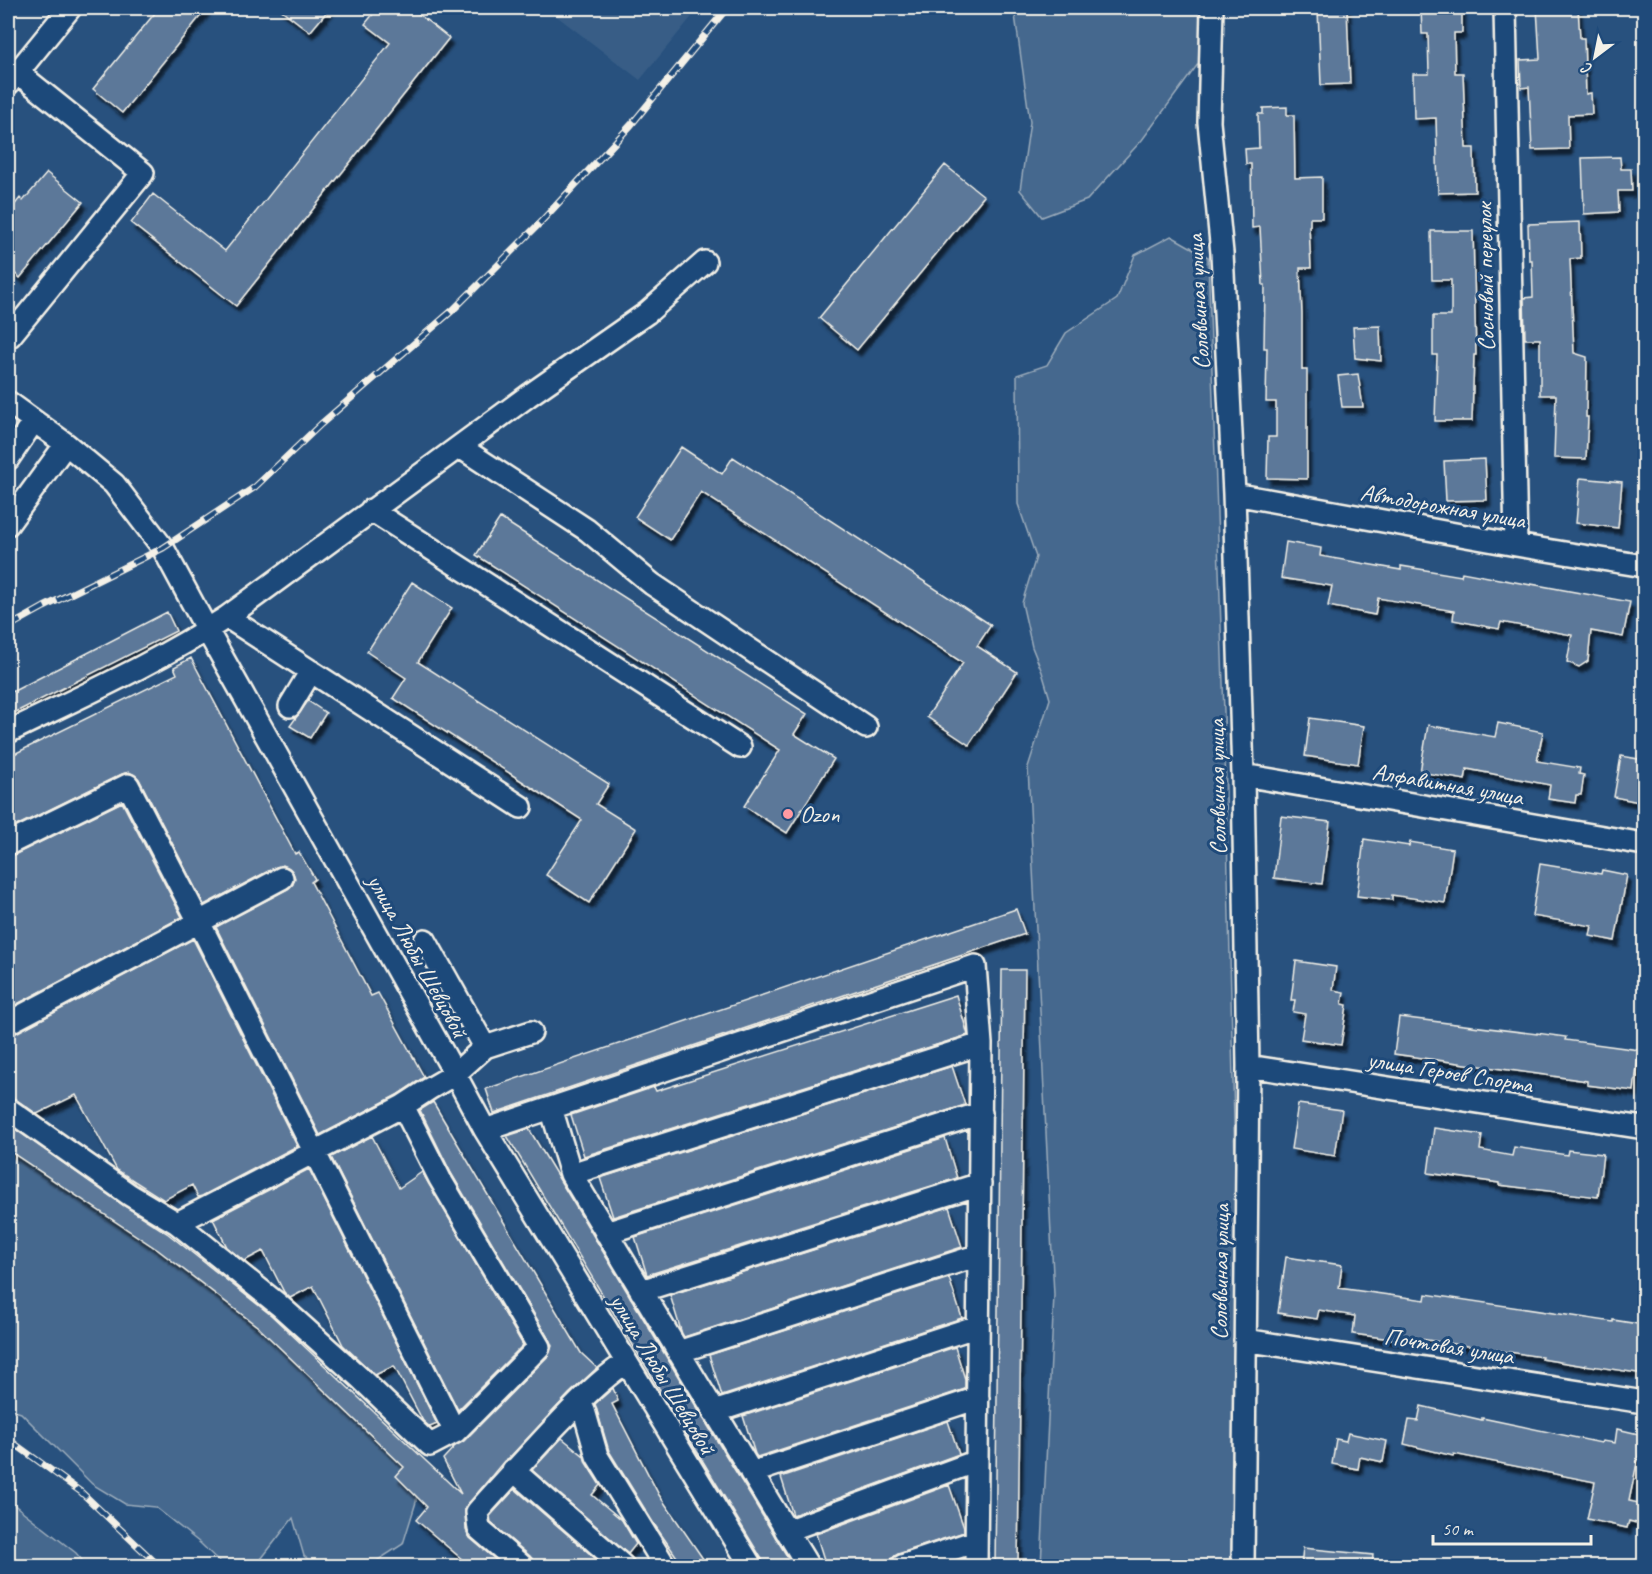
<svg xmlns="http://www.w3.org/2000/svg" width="1652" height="1574" viewBox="0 0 1652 1574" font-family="Caveat,sans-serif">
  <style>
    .built { fill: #375d86 }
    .green { fill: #45688e; stroke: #9cacbb; stroke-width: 1.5 }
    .building { fill: #5b7899; stroke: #f4f1e8; stroke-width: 1.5; filter: url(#shadow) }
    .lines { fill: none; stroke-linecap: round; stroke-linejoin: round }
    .minor-casing { stroke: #f4f1e8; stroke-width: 26 }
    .minor { stroke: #1f4a7a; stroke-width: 21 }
    .rail-casing { stroke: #f4f1e8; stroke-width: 7 }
    .rail { stroke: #1f4a7a; stroke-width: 4.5; stroke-dasharray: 14; stroke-linecap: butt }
    .poi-dot { fill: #ff9aa2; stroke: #1f4a7a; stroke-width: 2 }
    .labels { text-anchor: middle; stroke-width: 6; stroke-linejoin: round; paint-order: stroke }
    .street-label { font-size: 24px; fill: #f4f1e8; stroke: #1f4a7a }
    .poi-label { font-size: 24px; fill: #f4f1e8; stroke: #1f4a7a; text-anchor: start }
  </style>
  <defs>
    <filter id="shadow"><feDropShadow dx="3.5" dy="6" stdDeviation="1.5" flood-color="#0009"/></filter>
  </defs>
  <rect width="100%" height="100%" fill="#28517e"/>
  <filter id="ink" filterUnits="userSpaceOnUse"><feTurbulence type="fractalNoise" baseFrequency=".0167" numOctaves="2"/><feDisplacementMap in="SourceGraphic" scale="12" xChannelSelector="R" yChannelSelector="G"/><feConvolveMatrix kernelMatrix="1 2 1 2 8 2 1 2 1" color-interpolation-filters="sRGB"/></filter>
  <g filter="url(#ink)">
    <path class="built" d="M 546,8 L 699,8 L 640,80 Z"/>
    <path class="green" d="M 1014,8 L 1204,8 L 1204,56 L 1142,140 L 1087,200 L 1042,217 L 1020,190 L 1030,122 Z
      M 1171,236 L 1208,257 L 1224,712 L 1236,1202 L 1236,1464 L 1230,1566 L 1041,1566 L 1054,1295 L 1028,767 L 1050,699 L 1042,672 L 1032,647 L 1022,603 L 1036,557 L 1018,504 L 1017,375 L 1047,365 L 1066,333 L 1117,299 L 1135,255 Z
      M 8,1147 L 121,1225 L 221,1290 L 418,1472 L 416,1502 L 403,1544 L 369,1566 L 316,1566 L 304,1556 L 293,1518 L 258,1563 L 249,1566 L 224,1566 L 200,1543 L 155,1507 L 125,1504 L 92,1484 L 21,1413 L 8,1409 Z
      M 8,1500 L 76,1553 L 87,1566 L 8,1566 Z"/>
    <path class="building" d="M 159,8 L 207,8 L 122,113 L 93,89 Z
      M 279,8 L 330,8 L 310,32 Z
      M 378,8 L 411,8 L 449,38 L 236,306 L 131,223 L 153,194 L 225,251 L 390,43 L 365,24 Z
      M 1347,8 L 1350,84 L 1321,85 L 1318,9 Z
      M 1421,8 L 1462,8 L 1462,33 L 1454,33 L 1455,73 L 1463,73 L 1466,148 L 1474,148 L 1475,192 L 1438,193 L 1436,118 L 1414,119 L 1413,74 L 1429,74 L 1428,34 L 1422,34 Z
      M 1537,8 L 1578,8 L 1580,38 L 1584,38 L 1586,94 L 1591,93 L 1592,114 L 1568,115 L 1569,149 L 1532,150 L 1529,87 L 1521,88 L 1520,60 L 1540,59 Z
      M 1287,107 L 1287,115 L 1294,115 L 1295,178 L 1322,177 L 1322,218 L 1310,218 L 1310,226 L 1309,226 L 1311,268 L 1300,268 L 1302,314 L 1302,370 L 1307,370 L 1307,479 L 1267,478 L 1268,437 L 1276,437 L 1276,402 L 1266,402 L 1267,348 L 1264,348 L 1265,285 L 1263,285 L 1260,227 L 1252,228 L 1251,164 L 1246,164 L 1245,149 L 1259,148 L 1258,114 L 1263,114 L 1263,108 Z
      M 1620,157 L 1621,169 L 1631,169 L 1632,191 L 1618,191 L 1619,212 L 1584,214 L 1582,158 Z
      M 945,165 L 984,196 L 857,350 L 819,318 Z
      M 47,173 L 83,202 L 20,278 L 8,267 L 8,213 L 20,198 L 23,201 Z
      M 1580,222 L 1581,258 L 1570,259 L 1574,353 L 1587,357 L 1586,417 L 1588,417 L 1586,459 L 1554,458 L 1556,395 L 1540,395 L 1540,339 L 1525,339 L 1524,298 L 1533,297 L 1532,260 L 1529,260 L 1528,224 Z
      M 1431,231 L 1473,231 L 1476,355 L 1474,355 L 1472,421 L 1435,421 L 1437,355 L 1433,355 L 1433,316 L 1451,316 L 1451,280 L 1432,280 Z
      M 1380,326 L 1381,361 L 1355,358 L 1353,327 Z
      M 1358,374 L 1363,407 L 1342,407 L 1338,376 Z
      M 681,447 L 722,474 L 733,457 L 991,625 L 977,646 L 1017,672 L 969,745 L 927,717 L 963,663 L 701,492 L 670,540 L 635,517 Z
      M 1485,459 L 1487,500 L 1446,501 L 1444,461 Z
      M 1580,478 L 1622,482 L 1618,528 L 1576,523 Z
      M 500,518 L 807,714 L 794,734 L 834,759 L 787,833 L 744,806 L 780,750 L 476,555 Z
      M 1286,542 L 1321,548 L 1320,556 L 1401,570 L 1401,566 L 1461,576 L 1462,572 L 1531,585 L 1531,584 L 1630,602 L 1623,637 L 1591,631 L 1588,661 L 1579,667 L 1567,662 L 1572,635 L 1501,622 L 1499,629 L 1453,620 L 1454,611 L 1378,598 L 1375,615 L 1328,606 L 1332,586 L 1281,578 Z
      M 412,582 L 452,608 L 418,662 L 609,784 L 596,804 L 636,829 L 589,903 L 546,875 L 582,820 L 393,698 L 406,678 L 367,652 Z
      M 167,612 L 176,631 L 8,716 L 8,694 Z
      M 191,658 L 295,854 L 299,852 L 315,879 L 311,882 L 371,996 L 378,993 L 424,1077 L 397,1095 L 320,1135 L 216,927 L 288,889 L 293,884 L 295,878 L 293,873 L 289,868 L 283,865 L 276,867 L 204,905 L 139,779 L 135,775 L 129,772 L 122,774 L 8,830 L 8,757 L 177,674 L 174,667 Z
      M 308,701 L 326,713 L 310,738 L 290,726 Z
      M 1310,718 L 1364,726 L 1358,764 L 1305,756 Z
      M 1498,723 L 1543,732 L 1537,761 L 1580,768 L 1579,774 L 1584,775 L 1581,795 L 1576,795 L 1575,803 L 1548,799 L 1550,785 L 1467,769 L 1465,780 L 1420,772 L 1428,725 L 1495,737 Z
      M 1621,756 L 1644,760 L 1644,803 L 1614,797 Z
      M 122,802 L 182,917 L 8,1009 L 8,857 L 14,855 Z
      M 1281,816 L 1330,822 L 1322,884 L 1274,878 Z
      M 1364,839 L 1409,846 L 1410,842 L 1453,849 L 1445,903 L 1392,895 L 1392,900 L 1357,896 Z
      M 1540,864 L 1601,874 L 1602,870 L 1627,875 L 1615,941 L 1590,936 L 1592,926 L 1532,916 Z
      M 1016,909 L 1025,934 L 494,1113 L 486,1089 Z
      M 193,939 L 297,1146 L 202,1196 L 198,1197 L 192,1185 L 164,1200 L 117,1170 L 76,1095 L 37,1114 L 15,1099 L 8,1097 L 8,1036 L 14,1034 Z
      M 1296,961 L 1336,967 L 1333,990 L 1344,992 L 1342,1004 L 1347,1005 L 1341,1045 L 1301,1039 L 1305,1014 L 1293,1012 L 1295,1000 L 1291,1000 Z
      M 1002,970 L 1025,970 L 1018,1566 L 995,1566 Z
      M 956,995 L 968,1035 L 584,1156 L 571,1115 L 654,1087 L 656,1091 Z
      M 1399,1017 L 1537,1034 L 1537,1033 L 1566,1037 L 1565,1040 L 1639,1050 L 1634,1091 L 1587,1085 L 1587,1081 L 1394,1054 Z
      M 952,1066 L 965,1105 L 613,1217 L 600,1178 Z
      M 433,1102 L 581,1353 L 597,1368 L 569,1394 L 509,1458 L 504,1461 L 465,1508 L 466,1530 L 470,1538 L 503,1566 L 470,1566 L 416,1520 L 427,1507 L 396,1476 L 404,1467 L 257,1326 L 158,1250 L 8,1150 L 8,1124 L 123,1205 L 167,1233 L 271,1315 L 461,1494 L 443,1459 L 455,1446 L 464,1441 L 548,1356 L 552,1346 L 550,1341 L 451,1173 L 420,1110 Z
      M 1298,1104 L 1342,1110 L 1335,1156 L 1291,1149 Z
      M 1434,1128 L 1482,1135 L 1480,1150 L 1512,1156 L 1514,1147 L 1567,1155 L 1568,1150 L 1603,1154 L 1598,1197 L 1499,1185 L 1499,1183 L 1428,1173 Z
      M 529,1129 L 702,1416 L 793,1566 L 766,1566 L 507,1136 Z
      M 372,1136 L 399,1188 L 422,1172 L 523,1345 L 458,1410 L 331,1157 Z
      M 945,1138 L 957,1178 L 647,1275 L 635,1237 Z
      M 309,1169 L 437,1424 L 430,1427 L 423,1421 L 394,1366 L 375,1375 L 343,1345 L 313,1286 L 290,1298 L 284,1292 L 263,1251 L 244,1261 L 227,1247 L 213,1219 Z
      M 949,1207 L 962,1247 L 684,1337 L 682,1334 L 670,1295 Z
      M 1286,1257 L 1342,1265 L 1339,1288 L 1425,1300 L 1426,1294 L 1613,1322 L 1613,1320 L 1644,1325 L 1644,1374 L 1585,1365 L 1585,1366 L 1541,1359 L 1542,1357 L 1400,1336 L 1399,1340 L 1353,1334 L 1355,1316 L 1319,1310 L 1317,1319 L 1278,1313 Z
      M 949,1278 L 962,1318 L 722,1396 L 709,1355 Z
      M 955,1347 L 965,1379 L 965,1389 L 773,1452 L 757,1457 L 755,1454 L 743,1416 Z
      M 613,1388 L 618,1401 L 612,1404 L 659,1495 L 708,1566 L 683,1566 L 654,1524 L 609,1451 L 595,1404 Z
      M 1421,1406 L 1482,1420 L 1482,1418 L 1601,1443 L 1602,1441 L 1615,1443 L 1617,1429 L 1643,1435 L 1629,1501 L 1644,1504 L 1640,1524 L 1629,1521 L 1627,1528 L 1587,1519 L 1595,1482 L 1454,1454 L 1453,1456 L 1404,1444 L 1409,1420 L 1418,1421 Z
      M 948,1421 L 959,1454 L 793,1515 L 781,1477 Z
      M 1348,1433 L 1387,1441 L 1383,1462 L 1360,1457 L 1358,1469 L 1332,1464 L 1336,1439 L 1346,1441 Z
      M 562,1438 L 584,1456 L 586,1463 L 600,1485 L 592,1495 L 622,1520 L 636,1544 L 628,1554 L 532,1470 Z
      M 949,1485 L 964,1528 L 964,1532 L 898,1554 L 892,1558 L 890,1566 L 876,1566 L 875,1561 L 857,1566 L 826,1566 L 816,1534 Z
      M 515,1489 L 604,1566 L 534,1566 L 534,1561 L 530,1556 L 491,1523 L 490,1516 Z
      M 1303,1548 L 1373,1555 L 1372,1566 L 1301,1566 Z"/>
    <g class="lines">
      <g class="minor-casing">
        <path id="minor" d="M 1212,8 L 1209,122 L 1222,253 L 1234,494 L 1243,775 L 1248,1066 L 1243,1566
          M 1505,8 L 1516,545
          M 8,84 L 70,8
          M 10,336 L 143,173 L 17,72
          M 8,402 L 66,444 L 114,484 L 163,548 L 207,630 L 455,1074 L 485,1130 L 751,1566
          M 460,447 L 587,530 L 652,584 L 866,727
          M 8,459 L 33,422
          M 1234,494 L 1516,545 L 1644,566
          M 371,510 L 740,747
          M 8,524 L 66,444
          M 227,617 L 521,807
          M 290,706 L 311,671
          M 8,732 C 82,696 158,662 227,617 L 528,396 L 647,313 L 705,262
          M 1243,775 L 1644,844
          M 8,844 L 128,785 L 199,922 L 455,1432
          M 425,940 L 485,1047
          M 8,1023 L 282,878
          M 1248,1066 L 1644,1128
          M 551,1108 L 975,966 L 981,1044 L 976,1566
          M 8,1109 L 130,1195 L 177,1223 L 279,1305 L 359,1377 L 430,1445 L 455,1432 L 539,1347 L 440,1179 L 403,1106
          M 485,1130 L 551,1108 L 571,1174 L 808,1566
          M 571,1174 L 981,1044
          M 177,1223 L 403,1106 L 429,1089 L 455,1074 L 485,1047 L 531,1032
          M 606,1233 L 981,1113
          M 641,1291 L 980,1184
          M 1245,1340 L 1644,1402
          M 678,1352 L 979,1255
          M 581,1400 L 597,1456 L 665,1566
          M 714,1412 L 978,1326
          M 513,1470 L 623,1566
          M 751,1473 L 978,1398
          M 786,1531 L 977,1461
          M 522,1566 L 479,1529 L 477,1512 C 501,1485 526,1458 551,1431 C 576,1405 596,1383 625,1363
          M 902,1566 L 976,1541"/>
      </g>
      <use href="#minor" class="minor"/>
      <g class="rail-casing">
        <path id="rail" d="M 8,627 L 44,607 L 163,548 L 255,487 L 321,424 L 453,310 L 536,227 L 631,125 L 727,8
          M 8,1439 L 81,1492 L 159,1566"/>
      </g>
      <use href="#rail" class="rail"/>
    </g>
  </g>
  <circle class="poi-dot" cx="788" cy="814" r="6"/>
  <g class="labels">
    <g class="street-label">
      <text transform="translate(1485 277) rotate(-91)" y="8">Сосновый переулок</text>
      <text transform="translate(1198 302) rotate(-93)" y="8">Соловьиная улица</text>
      <text transform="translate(1443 506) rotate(10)" y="8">Автодорожная улица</text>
      <text transform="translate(1448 784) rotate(10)" y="8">Алфавитная улица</text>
      <text transform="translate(1217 787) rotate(-91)" y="8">Соловьиная улица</text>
      <text transform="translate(418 956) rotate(61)" y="8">улица Любы Шевцовой</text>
      <text transform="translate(1450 1072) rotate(9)" y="8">улица Героев Спорта</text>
      <text transform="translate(1220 1272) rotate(-89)" y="8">Соловьиная улица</text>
      <text transform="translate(1449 1346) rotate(9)" y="8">Почтовая улица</text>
      <text transform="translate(663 1374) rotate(59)" y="8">улица Любы Шевцовой</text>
    </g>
    <g class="poi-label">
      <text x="800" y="822">Ozon</text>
    </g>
  </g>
  <rect width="1652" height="1574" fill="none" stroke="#1f4a7a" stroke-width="30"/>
  <rect x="15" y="15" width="1622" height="1544" fill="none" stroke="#f4f1e8" stroke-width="2" filter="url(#ink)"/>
  <g transform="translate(1595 57) rotate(212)" stroke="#1f4a7a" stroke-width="4.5" paint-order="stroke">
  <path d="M0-4.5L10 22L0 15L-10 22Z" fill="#f4f1e8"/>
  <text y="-9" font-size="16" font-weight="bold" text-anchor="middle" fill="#f4f1e8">С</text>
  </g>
  <path d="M1433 1535v9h158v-9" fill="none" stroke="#f4f1e8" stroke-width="3"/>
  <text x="1442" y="1535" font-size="18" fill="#f4f1e8" stroke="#1f4a7a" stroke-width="4.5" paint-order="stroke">50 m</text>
</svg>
